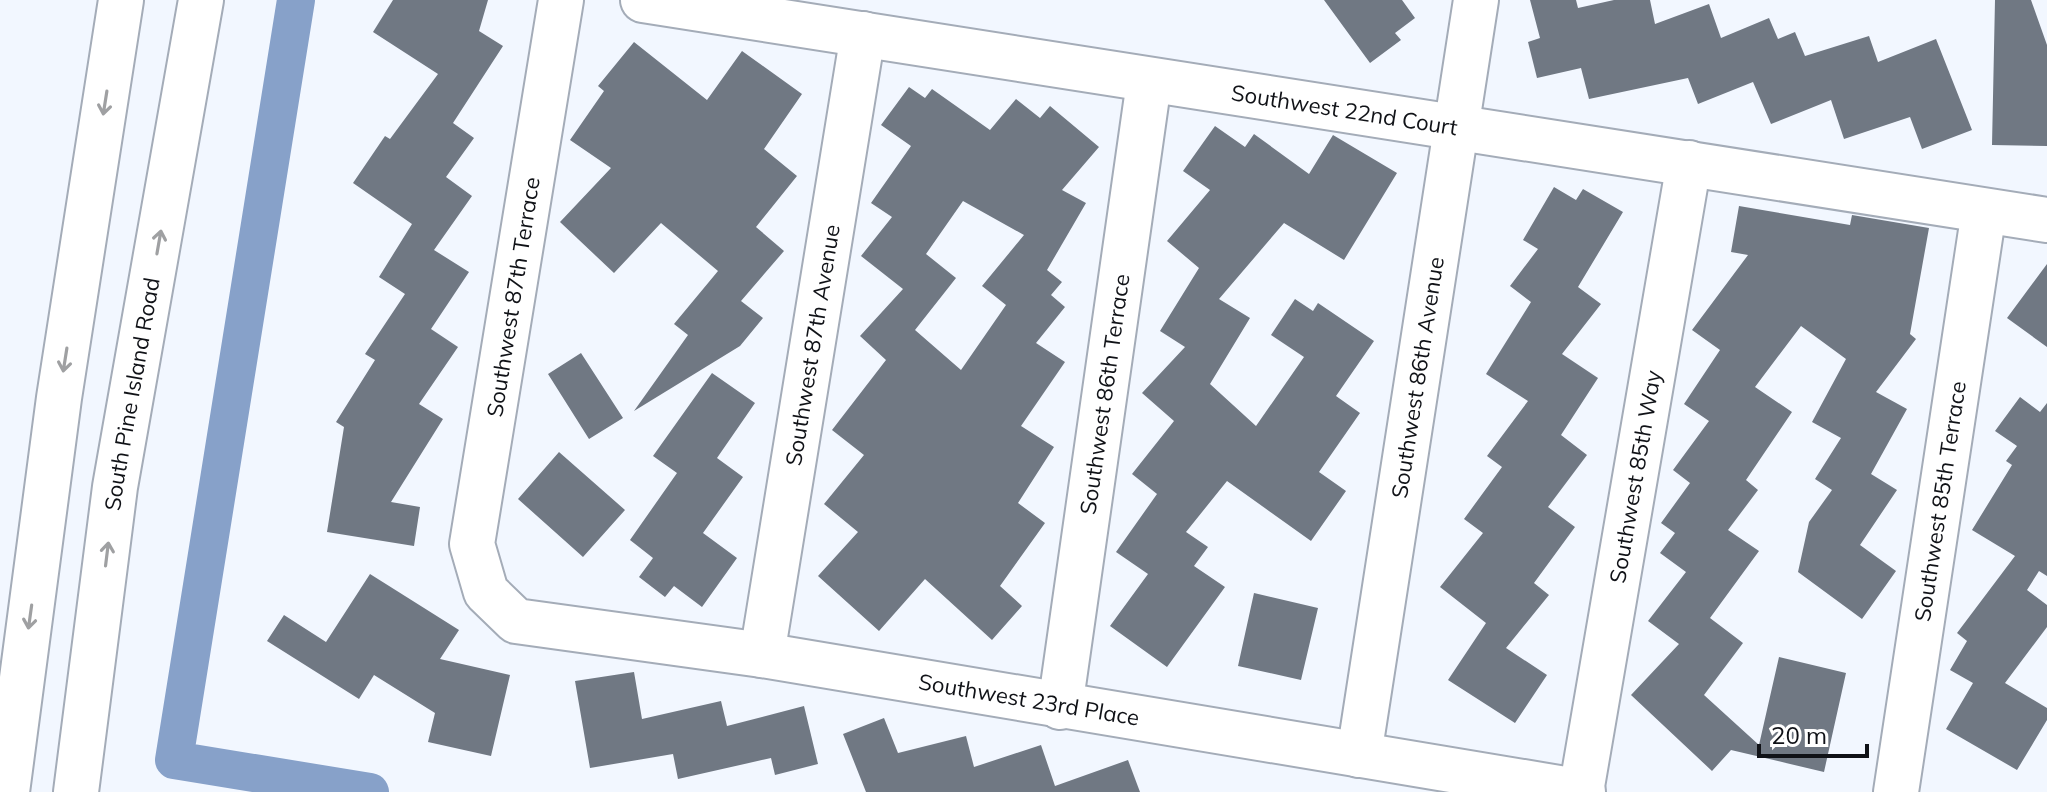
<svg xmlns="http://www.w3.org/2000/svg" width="2047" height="792" viewBox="0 0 2047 792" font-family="Mulish,sans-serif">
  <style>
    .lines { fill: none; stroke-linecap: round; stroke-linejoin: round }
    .canal { stroke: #87a1c9; stroke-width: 38 }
    .building { fill: #707883; fill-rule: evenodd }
    .minor-casing { stroke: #a4acb8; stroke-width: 48 }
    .major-casing { stroke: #a4acb8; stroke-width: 48 }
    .minor { stroke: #fff; stroke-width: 44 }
    .major { stroke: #fff; stroke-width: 44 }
    .oneway { stroke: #9fa0a2 }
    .labels { text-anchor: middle; stroke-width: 6; stroke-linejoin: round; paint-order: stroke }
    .street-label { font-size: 22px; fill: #101217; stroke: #fff }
  </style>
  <rect width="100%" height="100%" fill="#f2f7ff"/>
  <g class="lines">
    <path class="canal" d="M 296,0 L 174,760 L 370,792"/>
  </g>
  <path class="building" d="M 393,0 L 488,0 L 479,31 L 503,46 L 453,123 L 474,138 L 446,177 L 472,196 L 434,250 L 469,272 L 431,329 L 458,347 L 419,404 L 443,419 L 391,502 L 420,507 L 414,546 L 327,532 L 344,427 L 336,422 L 375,360 L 365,354 L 405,294 L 379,277 L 412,224 L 353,183 L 385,136 L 390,139 L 438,74 L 373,32 Z
    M 1324,0 L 1402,0 L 1415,18 L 1395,33 L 1401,40 L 1370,63 Z
    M 1530,0 L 1576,0 L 1578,8 L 1614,0 L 1650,0 L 1655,24 L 1709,4 L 1721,38 L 1769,18 L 1778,39 L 1795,32 L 1805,56 L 1869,36 L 1878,62 L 1936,39 L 1972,130 L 1922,149 L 1910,117 L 1844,139 L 1831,100 L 1771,124 L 1753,82 L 1698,104 L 1688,78 L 1589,99 L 1581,68 L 1537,78 L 1528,42 L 1540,38 Z
    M 1995,0 L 2031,0 L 2047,45 L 2047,146 L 1992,145 Z
    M 634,42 L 707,100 L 742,51 L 802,94 L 764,149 L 797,176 L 756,227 L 784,251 L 741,301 L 763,318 L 740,346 L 634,411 L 688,335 L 674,324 L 718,271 L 661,223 L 614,273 L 560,222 L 611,168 L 570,140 L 604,91 L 598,86 Z
    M 909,87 L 925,98 L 932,89 L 990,130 L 1016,99 L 1040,118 L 1050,106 L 1099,147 L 1062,190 L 1086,203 L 1047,270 L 1062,282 L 1051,295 L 1065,307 L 1036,343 L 1065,362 L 1021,426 L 1054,447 L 1018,503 L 1045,523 L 1000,586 L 1022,606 L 992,640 L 925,579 L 879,631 L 818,576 L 858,532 L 824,504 L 864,455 L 832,430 L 886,360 L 860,336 L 903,289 L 861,256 L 892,217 L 871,203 L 911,146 L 881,125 ZM 963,201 L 1024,235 L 982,286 L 1006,305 L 961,370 L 915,330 L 956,278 L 926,254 Z
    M 1215,126 L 1245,147 L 1254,134 L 1309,174 L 1333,135 L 1397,173 L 1344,260 L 1284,223 L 1219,299 L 1250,318 L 1210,384 L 1256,426 L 1304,357 L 1271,335 L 1295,299 L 1313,311 L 1318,303 L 1374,341 L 1336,396 L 1360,413 L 1319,472 L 1346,491 L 1311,541 L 1227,481 L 1186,532 L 1208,547 L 1194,566 L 1225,587 L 1167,667 L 1110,626 L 1148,574 L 1116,552 L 1157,494 L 1132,474 L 1174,421 L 1142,393 L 1185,347 L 1160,331 L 1199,268 L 1167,241 L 1210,190 L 1183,171 Z
    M 1554,187 L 1576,200 L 1583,189 L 1623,212 L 1578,287 L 1601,304 L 1562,354 L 1598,378 L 1561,435 L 1587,455 L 1548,507 L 1575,527 L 1534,583 L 1549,595 L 1506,648 L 1547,675 L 1515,723 L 1448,680 L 1486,623 L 1440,587 L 1483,533 L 1464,519 L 1502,467 L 1487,456 L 1528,401 L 1486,374 L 1531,302 L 1510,286 L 1538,249 L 1523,240 Z
    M 1739,206 L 1850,225 L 1852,215 L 1929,228 L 1910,334 L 1916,339 L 1876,392 L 1907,409 L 1871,474 L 1897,490 L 1860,545 L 1896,571 L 1862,619 L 1798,572 L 1809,522 L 1832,490 L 1815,479 L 1841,438 L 1812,422 L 1846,359 L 1801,326 L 1755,387 L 1792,412 L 1746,480 L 1758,490 L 1728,530 L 1759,551 L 1710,618 L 1743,643 L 1704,695 L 1759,745 L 1779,657 L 1846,673 L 1824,772 L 1731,750 L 1712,771 L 1631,695 L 1679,644 L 1648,621 L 1686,572 L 1660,553 L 1675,533 L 1661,523 L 1690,483 L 1673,470 L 1709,421 L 1684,404 L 1720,350 L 1692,330 L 1748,255 L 1731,252 Z
    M 2047,264 L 2047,347 L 2007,318 Z
    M 581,353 L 623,418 L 589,439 L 548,374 Z
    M 712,373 L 755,403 L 717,458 L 743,477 L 703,533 L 737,558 L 702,607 L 674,586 L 665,597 L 639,577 L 653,558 L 630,540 L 677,473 L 653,456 Z
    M 2020,397 L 2040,412 L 2047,403 L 2047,576 L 2039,571 L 2027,590 L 2047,605 L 2047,627 L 2005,683 L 2047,708 L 2047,720 L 2017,770 L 1946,729 L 1973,683 L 1950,670 L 1967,641 L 1957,633 L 2015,556 L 1972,530 L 2012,465 L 2006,461 L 2017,446 L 1995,431 Z
    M 559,452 L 625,510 L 583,557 L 518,499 Z
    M 370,574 L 459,630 L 440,659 L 510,675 L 491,756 L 428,742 L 435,713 L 374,675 L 359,699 L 267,641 L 284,615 L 326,642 Z
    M 1254,593 L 1318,608 L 1301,680 L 1238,666 Z
    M 634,672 L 642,719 L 721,701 L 727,726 L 804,706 L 818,764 L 775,775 L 771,758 L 678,779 L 673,754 L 590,768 L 575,681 Z
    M 884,718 L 898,753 L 966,736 L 974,767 L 1041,745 L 1055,786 L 1128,760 L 1140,792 L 866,792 L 843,734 Z"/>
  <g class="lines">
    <g class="minor-casing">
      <g id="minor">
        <path id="s1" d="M 561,0 L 472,544 L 486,592 L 516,621 L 762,655 L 1583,792"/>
        <path id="s2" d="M 643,0 L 2047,220"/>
        <path id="s3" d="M 762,655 L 863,34"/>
        <path id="s4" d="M 1060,707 L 1149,82"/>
        <path id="s5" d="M 1359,755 L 1476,0"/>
        <path id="s6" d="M 1581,792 L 1689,163"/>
        <path id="s7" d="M 1896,792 L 1984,211"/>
      </g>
    </g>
    <g class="major-casing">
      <g id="major">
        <path d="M 7,792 L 59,398 L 121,0"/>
        <path id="s8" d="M 76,792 L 115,487 L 201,0"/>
      </g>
    </g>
    <use href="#minor" class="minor"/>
    <use href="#major" class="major"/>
  </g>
  <defs><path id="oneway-shaft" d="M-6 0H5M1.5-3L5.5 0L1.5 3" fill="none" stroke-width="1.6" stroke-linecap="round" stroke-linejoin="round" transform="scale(2)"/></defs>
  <g class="oneway">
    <use href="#oneway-shaft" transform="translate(105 103) rotate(99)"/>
    <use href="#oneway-shaft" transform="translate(159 242) rotate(-80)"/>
    <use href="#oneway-shaft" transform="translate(65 360) rotate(99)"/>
    <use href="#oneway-shaft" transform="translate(107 554) rotate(-83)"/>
    <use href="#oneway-shaft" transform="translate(30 617) rotate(98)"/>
  </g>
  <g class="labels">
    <g class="street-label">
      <text dy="8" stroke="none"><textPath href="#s2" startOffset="710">Southwest 22nd Court</textPath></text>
      <text transform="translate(513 297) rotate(-81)" y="8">Southwest 87th Terrace</text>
      <text dy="8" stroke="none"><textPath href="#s3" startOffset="314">Southwest 87th Avenue</textPath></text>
      <text dy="8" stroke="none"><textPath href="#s5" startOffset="382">Southwest 86th Avenue</textPath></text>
      <text dy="8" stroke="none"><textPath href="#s4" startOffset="316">Southwest 86th Terrace</textPath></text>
      <text dy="8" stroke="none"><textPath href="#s8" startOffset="402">South Pine Island Road</textPath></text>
      <text dy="8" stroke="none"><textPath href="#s6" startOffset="320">Southwest 85th Way</textPath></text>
      <text dy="8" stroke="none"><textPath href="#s7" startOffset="294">Southwest 85th Terrace</textPath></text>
      <text dy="8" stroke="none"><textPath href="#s1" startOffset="1162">Southwest 23rd Place</textPath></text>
    </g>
  </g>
  <path d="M1759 744v12h108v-12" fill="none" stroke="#101217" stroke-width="4"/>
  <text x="1771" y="744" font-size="24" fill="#101217" stroke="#ffffff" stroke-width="6" paint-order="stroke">20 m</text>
</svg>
